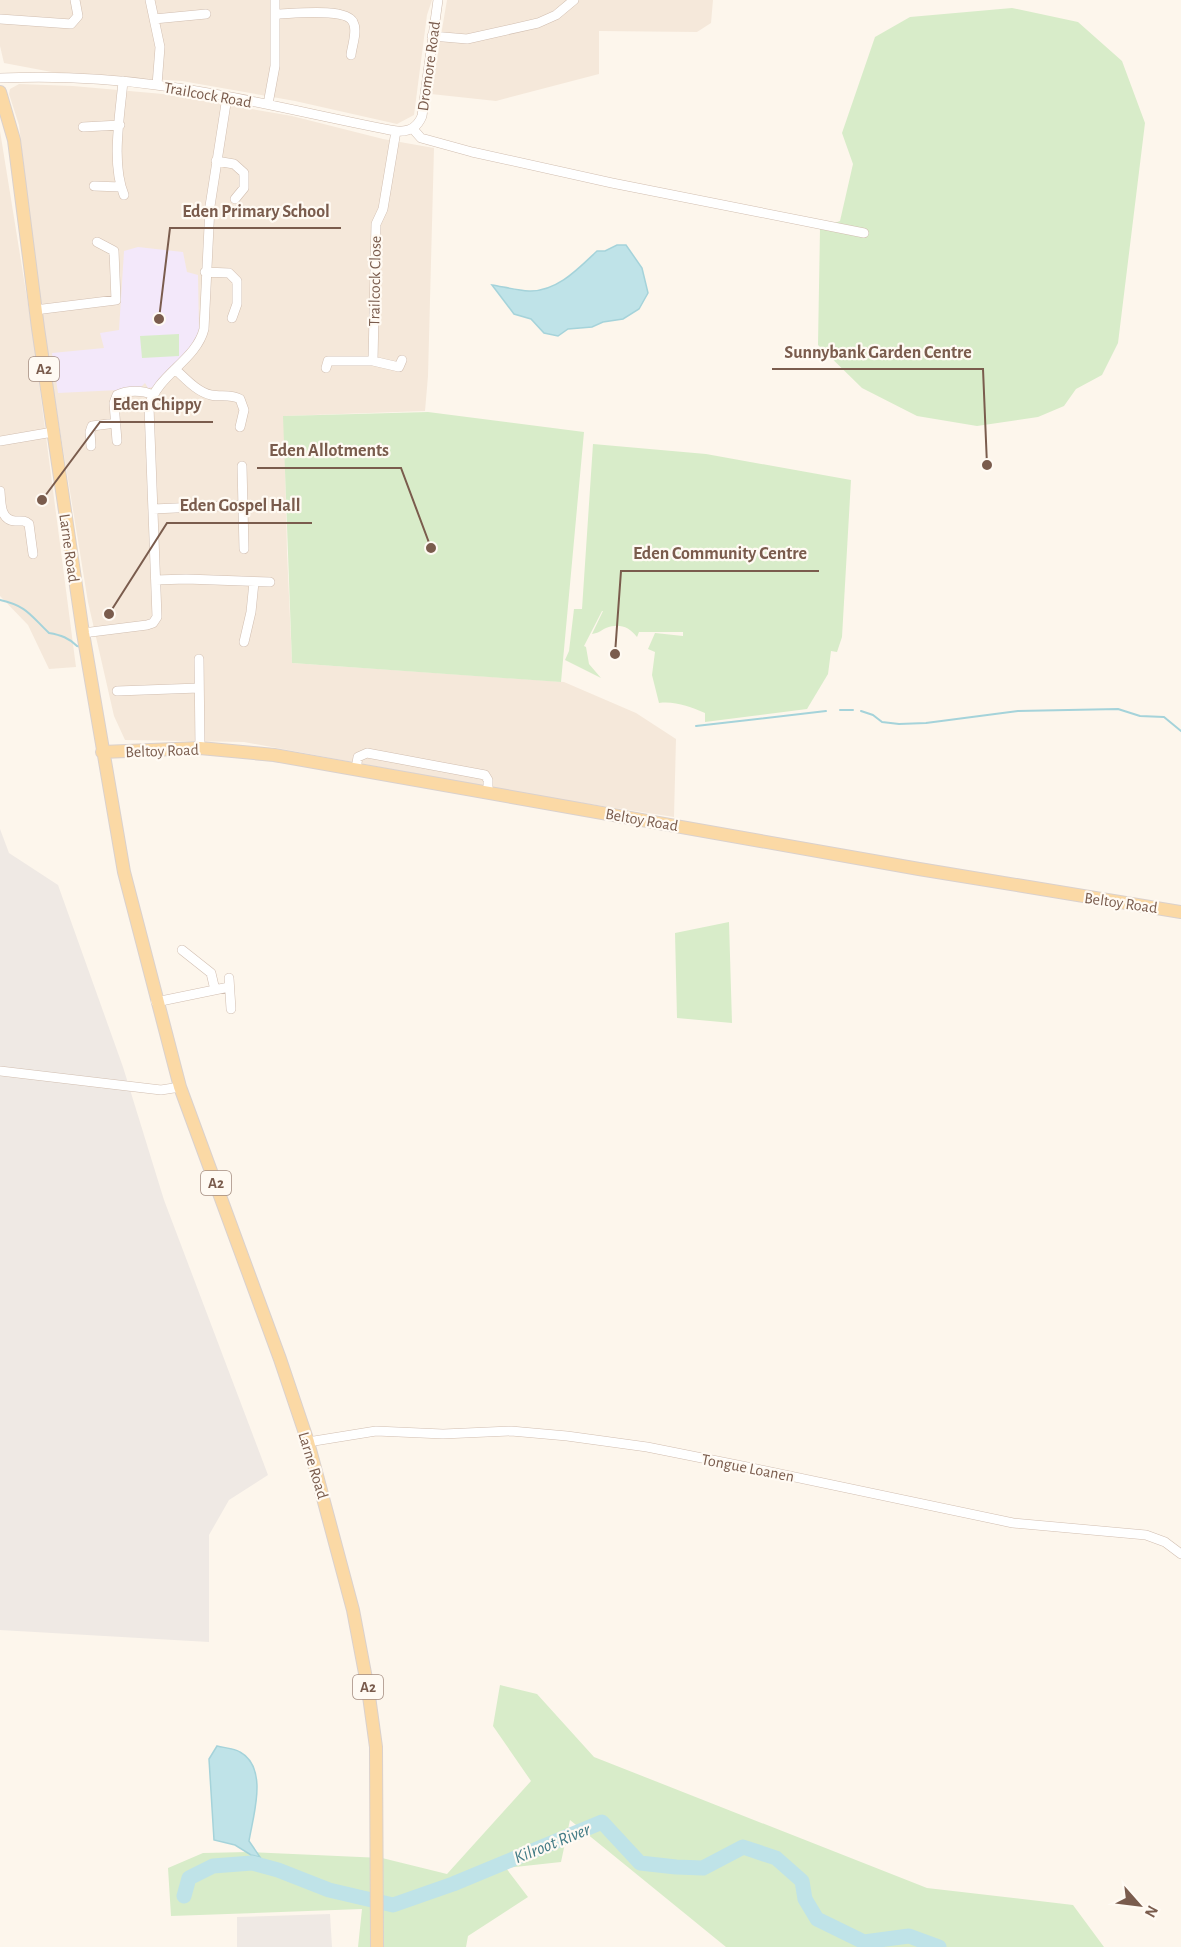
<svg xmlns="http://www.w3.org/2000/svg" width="1181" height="1947" viewBox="0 0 1181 1947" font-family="'Alegreya Sans',sans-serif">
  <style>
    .residential { fill: #f5e8da }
    .industrial { fill: #efe9e4 }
    .education { fill: #f3e8fa }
    .green { fill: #d8ecc9 }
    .water { fill: #bfe3e8; stroke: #a5d3da; stroke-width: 1.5 }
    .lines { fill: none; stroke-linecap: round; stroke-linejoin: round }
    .stream { stroke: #a5d3da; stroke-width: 2 }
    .river { stroke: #bfe3e8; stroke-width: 15 }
    .minor-casing { stroke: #d1beb0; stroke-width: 10 }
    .major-casing { stroke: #dad1cd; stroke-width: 14 }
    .minor { stroke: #fff; stroke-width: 9 }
    .major { stroke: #fbd9a5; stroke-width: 12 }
    .labels { text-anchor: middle; stroke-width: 4.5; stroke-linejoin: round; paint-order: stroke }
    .shield { fill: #fffaf3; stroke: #a28b7f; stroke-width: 1.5 }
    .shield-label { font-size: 15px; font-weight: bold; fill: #7a5c4d }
    .street-label { font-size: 16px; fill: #7a5c4d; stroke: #fffaf3 }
    .water-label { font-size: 18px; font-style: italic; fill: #437c86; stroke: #fffaf3 }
    .leader { fill: none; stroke: #7a5c4d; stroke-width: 2 }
    .callout-dot { fill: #7a5c4d; stroke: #fffaf3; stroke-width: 2 }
    .callout-label { font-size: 18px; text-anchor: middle; font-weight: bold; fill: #7a5c4d; stroke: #fffaf3; stroke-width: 4.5; stroke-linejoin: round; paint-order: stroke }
  </style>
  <rect width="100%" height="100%" fill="#fdf6ec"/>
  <path class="residential" d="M 0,0 L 432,0 L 427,15 L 414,115 L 397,124 L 295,101 L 182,81 L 57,73 L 4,63 L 0,46 Z
    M 447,0 L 713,0 L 711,23 L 697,32 L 599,31 L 599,74 L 496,101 L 431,94 Z
    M 19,84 L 73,86 L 163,94 L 292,116 L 383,139 L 434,148 L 428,376 L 425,411 L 284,416 L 287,552 L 292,663 L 564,682 L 636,713 L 676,739 L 674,817 L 538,796 L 244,742 L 125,740 L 114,716 L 88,602 L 43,326 L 19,125 L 9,94 L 10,89 Z
    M 0,131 L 32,329 L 76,667 L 49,669 L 28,625 L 0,596 Z"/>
  <path class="industrial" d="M 0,829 L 9,853 L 58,885 L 123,1067 L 164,1200 L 268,1475 L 229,1500 L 209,1535 L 209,1642 L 0,1630 Z
    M 330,1914 L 332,1947 L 237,1947 L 237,1917 Z"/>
  <path class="education" d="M 138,247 L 183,252 L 187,272 L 198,275 L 199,330 L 196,340 L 154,387 L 148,388 L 145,383 L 139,389 L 58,393 L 52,353 L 104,348 L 100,333 L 119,330 L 124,251 Z"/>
  <path class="green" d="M 1012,8 L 1078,22 L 1122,61 L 1145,123 L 1118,343 L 1102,375 L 1076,389 L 1064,406 L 1038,417 L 977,426 L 917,416 L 862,388 L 818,345 L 820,229 L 840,221 L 853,164 L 842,133 L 875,37 L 910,17 Z
    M 179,334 L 179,356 L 142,358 L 140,336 Z
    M 428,412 L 584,432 L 561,682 L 292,663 L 283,416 Z
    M 593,444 L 706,454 L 851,480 L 842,637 L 837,652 L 831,651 L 828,674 L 807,709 L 705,722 L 705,713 C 690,707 676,701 659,703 L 652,675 L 655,652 L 648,649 L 655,633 L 683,636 L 683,632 L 639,632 L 637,637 C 629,626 618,623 606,628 C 600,631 599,633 592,634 L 603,611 L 602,611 L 584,646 L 586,647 L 589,664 L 601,678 L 565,660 L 569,651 L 574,609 L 582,609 Z
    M 729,922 L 732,1023 L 677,1018 L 675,933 Z
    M 500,1685 L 537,1694 L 594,1757 L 927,1888 L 1073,1905 L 1104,1947 L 726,1947 L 570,1820 L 561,1862 L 506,1868 L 528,1897 L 468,1936 L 466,1947 L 358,1947 L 362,1909 L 171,1916 L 168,1868 L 203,1853 L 249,1852 L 382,1858 L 447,1874 L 531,1781 L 493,1726 Z"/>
  <path class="water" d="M 617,245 L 626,245 L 642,268 L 648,293 L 639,309 L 623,319 L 603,322 L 592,327 L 568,329 L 558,336 L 544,333 L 531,319 L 514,314 L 492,285 C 504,287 517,290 529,291 C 557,292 579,268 597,251 L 605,251 Z
    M 217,1746 C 224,1748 234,1748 240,1752 C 269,1768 253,1816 249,1841 L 260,1857 L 251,1855 L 235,1845 L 214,1840 L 209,1759 Z"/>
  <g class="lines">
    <path class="stream" d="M 0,600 C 27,606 30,615 49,633 C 61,635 69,638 77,646 L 82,647
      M 840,710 L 853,710
      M 861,711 L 873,715 L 882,722 L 899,724 L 926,723 L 1018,711 L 1118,709 L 1140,716 L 1164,717 L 1181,731
      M 696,726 L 826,711"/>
    <path class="river" d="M 184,1896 L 189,1878 L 213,1866 L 252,1863 L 278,1870 L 329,1890 L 393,1905 L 453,1884 L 602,1822 L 640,1863 L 676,1867 L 703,1868 L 743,1847 L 776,1858 L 802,1881 L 805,1899 L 817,1919 L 864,1942 L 909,1936 L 939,1947"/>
    <g class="minor-casing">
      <path id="minor" d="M 150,0 L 160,47 L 157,85
        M 275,14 C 291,14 346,7 353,22 C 358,31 352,45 351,55
        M 0,19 L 71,24 L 78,16 L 75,0
        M 154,19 L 206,14
        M 432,36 L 467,39 L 538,23 L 556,15 L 574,0
        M 0,78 C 51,76 105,78 156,85 C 235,95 312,115 390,130 C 404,133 416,131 422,116 L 438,0
        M 123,81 C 120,116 111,163 124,195
        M 268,104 L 275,66 L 275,0
        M 83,127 L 120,125
        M 413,129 L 421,138 L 472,152 L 612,183 L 864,233
        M 396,131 L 383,209 L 376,224 L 373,361 L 399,367 L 402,360
        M 216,161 L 234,164 L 244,173 L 244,188 L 235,199
        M 94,186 L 121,187
        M 205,272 L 229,273 L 237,281 L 237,304 L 232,318
        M 35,310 L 116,300 L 114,251 L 97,242
        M 326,368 L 328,361 L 373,361
        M 175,369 C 185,378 197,392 211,395 C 221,397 231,394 240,399 L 244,410 L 240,427
        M 0,441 L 53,432
        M 117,441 L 114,403 L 117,395 C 127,390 143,390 153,395
        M 91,446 L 90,432 L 92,426 L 116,423
        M 242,466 L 244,549
        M 0,491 C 1,503 0,520 15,521 C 22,521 24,520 29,524 L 33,554
        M 153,509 L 243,505
        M 156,580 L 186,579 L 270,582
        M 83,633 L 147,625 L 153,623 L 157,617 L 149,407 C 156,375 196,361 204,329 L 210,206 L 227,97
        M 244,642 L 251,612 L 254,582
        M 199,659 L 200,748
        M 117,691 L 199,688
        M 356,769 L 358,757 L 367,753 L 485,775 L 488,780 L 488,792
        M 182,950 L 211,973 L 215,990
        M 229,978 L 231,1009
        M 156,1002 L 229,987
        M 0,1071 L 161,1090 L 180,1087
        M 308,1442 L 376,1431 L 443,1434 L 511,1431 L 567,1436 L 647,1447 L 747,1467 L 1013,1523 L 1146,1535 L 1165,1542 L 1181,1554"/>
    </g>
    <g class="major-casing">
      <path id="major" d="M 0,92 L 14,140 L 38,328 L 83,633 L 124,872 L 180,1087 L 280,1359 L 308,1442 L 353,1610 L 368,1689 L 376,1747 L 377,1947
        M 102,752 L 200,748 L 274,755 L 919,869 L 1181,912"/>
    </g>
    <use href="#minor" class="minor"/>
    <use href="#major" class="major"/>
  </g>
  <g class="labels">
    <g class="shield">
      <rect x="29" y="357" width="30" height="24" rx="4.5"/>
      <rect x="201" y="1171" width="30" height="24" rx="4.5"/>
      <rect x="353" y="1675" width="30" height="24" rx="4.5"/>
    </g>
    <g class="shield-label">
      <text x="44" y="374">A2</text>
      <text x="216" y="1188">A2</text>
      <text x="368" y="1692">A2</text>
    </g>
    <g class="street-label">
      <text transform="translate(428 66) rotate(-82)" y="6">Dromore Road</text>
      <text transform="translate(208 94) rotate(10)" y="6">Trailcock Road</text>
      <text transform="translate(374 281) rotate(-89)" y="6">Trailcock Close</text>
      <text transform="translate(70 548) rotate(82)" y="6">Larne Road</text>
      <text transform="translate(162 750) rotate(-2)" y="6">Beltoy Road</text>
      <text transform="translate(642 819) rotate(10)" y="6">Beltoy Road</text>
      <text transform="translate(1121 902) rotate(8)" y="6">Beltoy Road</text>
      <text transform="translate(314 1465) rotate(73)" y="6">Larne Road</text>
      <text transform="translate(748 1467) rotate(11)" y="6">Tongue Loanen</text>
    </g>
    <g class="water-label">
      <text transform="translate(552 1843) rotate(-22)" y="6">Kilroot River</text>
    </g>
  </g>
  <path class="leader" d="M159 319L170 228H341M987 465L983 369H772M42 500L100 422H213M431 548L401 468H257M109 614L167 523H312M615 654L621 571H819"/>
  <g class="callout-dot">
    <circle cx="159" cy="319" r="6"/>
    <circle cx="987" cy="465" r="6"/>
    <circle cx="42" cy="500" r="6"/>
    <circle cx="431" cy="548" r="6"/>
    <circle cx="109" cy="614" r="6"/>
    <circle cx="615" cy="654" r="6"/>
  </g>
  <g class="callout-label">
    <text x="256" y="217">Eden Primary School</text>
    <text x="878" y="358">Sunnybank Garden Centre</text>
    <text x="157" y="410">Eden Chippy</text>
    <text x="329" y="456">Eden Allotments</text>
    <text x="240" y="511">Eden Gospel Hall</text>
    <text x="720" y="559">Eden Community Centre</text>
  </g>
  <g transform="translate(1139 1905) rotate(118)" stroke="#fffaf3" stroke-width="4.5" paint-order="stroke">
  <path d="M0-4.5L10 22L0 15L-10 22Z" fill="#7a5c4d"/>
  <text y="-9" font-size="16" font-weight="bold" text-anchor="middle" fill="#7a5c4d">N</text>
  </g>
</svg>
